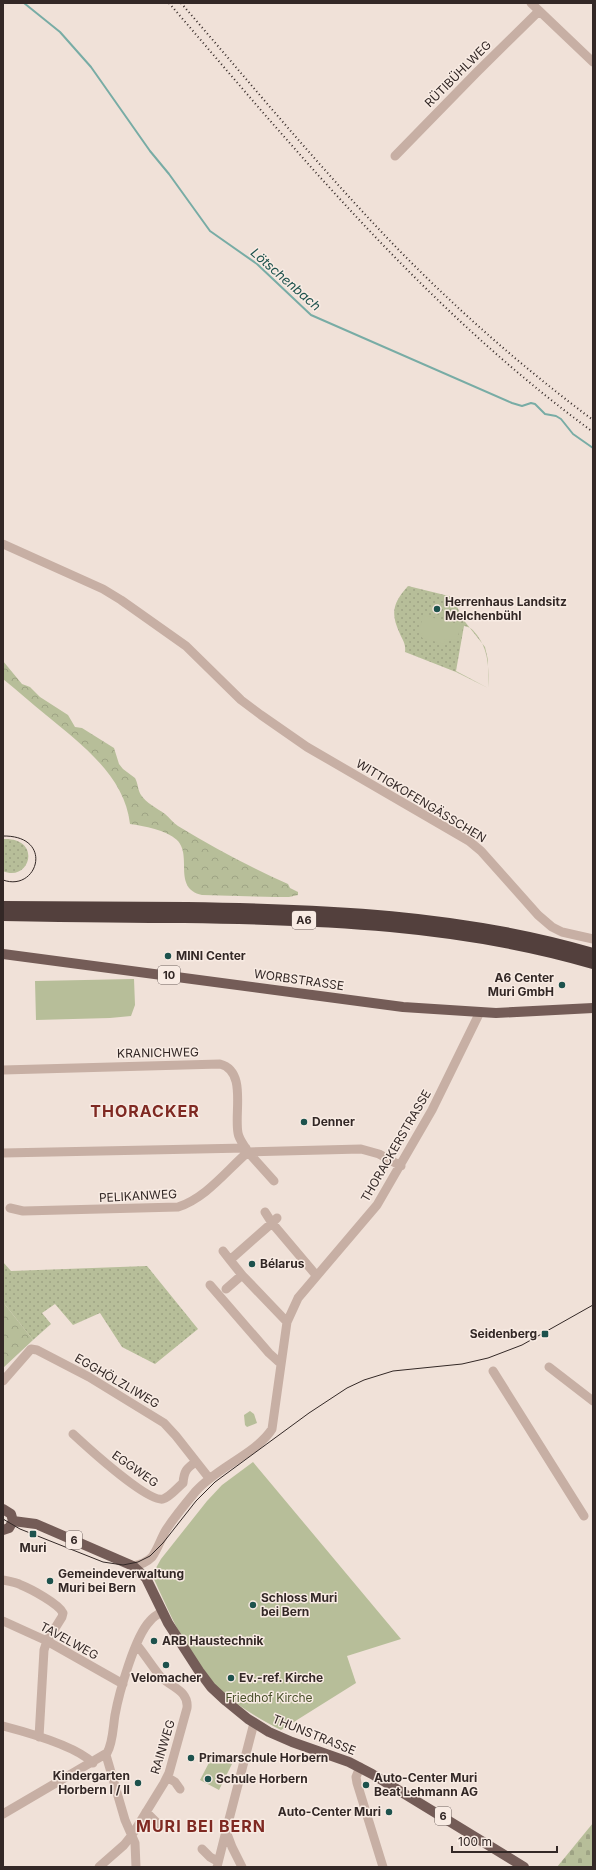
<svg xmlns="http://www.w3.org/2000/svg" width="596" height="1870" viewBox="0 0 596 1870" font-family="Inter,sans-serif">
  <style>
    .grass { fill: url(#grass-dots); fill-rule: evenodd }
    .forest { fill: url(#forest-crowns) }
    .cemetery { fill: url(#cemetery-stones) }
    .park { fill: #b7be99 }
    .lines { fill: none; stroke-linecap: round; stroke-linejoin: round }
    .stream { stroke: #78aca5; stroke-width: 2 }
    .minor { stroke: #c7afa4; stroke-width: 9 }
    .major { stroke: #745c57; stroke-width: 10 }
    .highway { stroke: #53403d; stroke-width: 12 }
    .tram { stroke: #332826; stroke-width: 1 }
    .rail { stroke: #332826; stroke-width: 2; stroke-dasharray: 1 3; stroke-linecap: butt }
    .poi-dot { fill: #1d524d; stroke: #f8ebe3; stroke-width: 1.5 }
    .labels { text-anchor: middle; stroke-width: 3; stroke-linejoin: round; paint-order: stroke }
    .shield { fill: #f8ebe3; stroke: #6e625f; stroke-width: 1 }
    .shield-label { font-size: 11px; font-weight: bold; fill: #332826 }
    .street-label { font-size: 12px; fill: #332826; stroke: #f8ebe3 }
    .poi-label { font-size: 12px; font-weight: bold; fill: #332826; stroke: #f8ebe3; text-anchor: start }
    .park-label { font-size: 12px; fill: #48502a; stroke: #f8ebe3 }
    .water-label { font-size: 13px; font-style: italic; fill: #1d524d; stroke: #f8ebe3 }
    .district-label { font-size: 16px; font-weight: bold; letter-spacing: 1px; fill: #7f2922; stroke: #f8ebe3 }
  </style>
  <defs>
    <pattern id="grass-dots" width="8" height="8" patternUnits="userSpaceOnUse"><rect width="8" height="8" fill="#b7be99"/><path d="M2 2h.1M6 6h.1" fill="none" stroke="#9ea384" stroke-width="1.8" stroke-linecap="round"/></pattern>
    <pattern id="forest-crowns" width="20" height="18" patternUnits="userSpaceOnUse"><rect width="20" height="18" fill="#b7be99"/><path d="M2 6a3 3 0 1 1 6 0M12 15a3 3 0 1 1 6 0" fill="none" stroke="#9ea384"/></pattern>
    <pattern id="cemetery-stones" width="16" height="16" patternUnits="userSpaceOnUse"><rect width="16" height="16" fill="#b7be99"/><path d="M2 7V4a2 2 0 0 1 4 0v3zM10 15v-3a2 2 0 0 1 4 0v3z" fill="#9ea384"/></pattern>
  </defs>
  <rect width="100%" height="100%" fill="#f0e1d8"/>
  <path class="grass" d="M 408,586 L 453,597 L 462,618 L 485,647 L 488,660 L 488,688 L 456,672 L 405,652 C 406,644 403,641 400,634 C 390,613 393,603 408,586 ZM 464,626 C 471,627 473,630 477,635 C 489,651 489,669 488,688 L 456,671 Z
    M 3,839 C 43,837 30,883 3,871 Z
    M 3,1262 L 11,1271 L 147,1266 L 198,1329 L 155,1364 L 122,1347 L 100,1313 L 73,1325 L 55,1304 L 42,1313 L 51,1324 L 33,1340 L 3,1302 Z"/>
  <path class="forest" d="M 3,661 L 22,684 L 30,687 L 40,697 L 68,715 L 75,727 L 82,728 L 114,748 L 119,764 L 123,769 L 135,778 C 138,783 138,791 141,795 C 146,803 157,808 165,814 C 169,817 173,823 178,826 C 214,848 250,867 288,884 L 290,888 L 298,892 L 298,895 L 289,897 L 276,897 L 202,895 C 172,888 193,856 177,840 C 166,830 144,826 130,824 C 125,776 80,743 46,715 C 31,703 18,691 3,679 Z
    M 3,1302 L 33,1340 L 3,1368 Z"/>
  <path class="cemetery" d="M 593,1823 L 593,1867 L 557,1867 Z"/>
  <path class="park" d="M 423,615 L 463,626 L 462,632 L 459,632 L 457,640 L 444,639 L 445,642 L 444,644 L 422,638 L 423,634 L 419,633 Z
    M 134,979 L 135,1005 L 131,1016 L 110,1018 L 36,1020 L 35,981 Z
    M 250,1411 L 254,1414 L 257,1423 L 247,1427 L 245,1425 L 244,1415 Z
    M 253,1462 L 401,1639 L 347,1656 L 356,1683 L 281,1730 C 259,1719 238,1706 220,1690 C 191,1665 168,1609 152,1575 L 161,1559 L 207,1501 L 222,1485 Z
    M 213,1755 L 232,1764 L 219,1790 L 200,1780 Z"/>
  <g class="lines">
    <path class="stream" d="M 24,3 L 60,32 L 91,67 L 150,151 L 169,174 L 210,231 L 257,264 L 311,315 L 512,403 L 522,406 L 531,403 L 535,404 L 545,414 L 556,416 L 561,419 L 573,434 L 593,448"/>
    <path class="minor" d="M 531,3 L 593,62
      M 395,156 L 477,72 L 539,11
      M 3,544 L 103,589 L 121,600 L 186,646 L 241,700 L 261,715 L 307,747 L 469,841 L 481,851 L 538,915 L 552,927 L 562,932 L 593,939
      M 3,1070 L 220,1064 C 247,1071 234,1112 238,1133 C 239,1140 245,1146 248,1152 L 361,1149 L 379,1154 L 401,1166
      M 3,1153 L 246,1148
      M 10,1208 L 23,1211 L 178,1207 C 206,1198 226,1171 248,1152 L 274,1181
      M 265,1212 L 272,1223 L 277,1218
      M 223,1251 L 230,1260
      M 210,1285 L 269,1353 L 280,1363
      M 226,1289 L 242,1275
      M 287,1322 L 242,1275 L 230,1260 L 272,1223 L 316,1275
      M 549,1367 L 593,1401
      M 493,1371 L 584,1516
      M 3,1381 L 31,1349 L 37,1350 L 89,1377 L 164,1423 L 176,1436 L 209,1478
      M 73,1434 C 86,1446 148,1503 163,1499 C 170,1497 177,1488 183,1483 C 184,1472 186,1468 196,1462
      M 133,1566 C 139,1565 147,1562 152,1557 C 158,1549 161,1538 166,1530 C 175,1516 186,1503 196,1491 C 216,1468 257,1453 272,1429 L 287,1322 L 298,1298 L 377,1205 L 432,1110 L 480,1012
      M 3,1580 C 9,1581 16,1582 21,1585 C 31,1589 59,1604 63,1613 L 62,1617 L 47,1641 L 44,1650 L 39,1737
      M 3,1621 L 47,1641 L 123,1684
      M 3,1726 C 26,1732 76,1746 93,1763
      M 106,1755 L 125,1820 L 135,1843 L 136,1867
      M 360,1767 L 356,1777 L 357,1783 L 383,1867
      M 167,1777 L 175,1782 L 180,1789
      M 146,1812 L 158,1824
      M 3,1814 L 107,1753 C 113,1743 113,1727 115,1715 C 119,1693 135,1636 150,1621 C 153,1617 158,1614 162,1612
      M 202,1849 L 210,1857 L 217,1861
      M 99,1867 L 124,1845 L 132,1835 L 164,1783 L 169,1773 L 187,1708 C 189,1690 170,1687 160,1676 C 152,1666 145,1655 137,1645
      M 217,1867 L 226,1831
      M 242,1867 L 232,1847 L 226,1831 L 254,1723"/>
    <path class="major" d="M 3,954 L 403,1007 L 496,1013 L 593,1008
      M 3,1509 L 11,1514 L 13,1521 L 9,1528 L 3,1530
      M 13,1521 L 36,1524 L 133,1566 L 146,1578 L 168,1623 L 199,1671 L 211,1687 L 226,1701 L 248,1719 L 269,1732 L 292,1742 L 349,1762 L 372,1774 L 524,1867"/>
    <path class="highway" d="M 3,907 C 64,907 126,908 187,908 C 324,910 460,915 593,954
      M 3,915 C 63,916 124,917 184,917 C 322,919 460,924 593,963"/>
    <path class="tram" d="M 3,836 C 55,835 38,893 3,880
      M 3,1519 L 20,1529 L 103,1562 L 123,1565 L 138,1562 L 150,1556 L 163,1543 L 196,1501 L 215,1482 L 309,1413 L 347,1388 L 364,1380 L 393,1371 L 462,1364 L 488,1358 L 522,1345 L 593,1305"/>
    <path class="rail" d="M 169,3 C 302,158 427,310 593,432
      M 181,3 C 251,84 319,167 393,244 C 455,308 522,367 593,420"/>
  </g>
  <g class="poi-dot">
    <circle cx="437" cy="609" r="4"/>
    <circle cx="168" cy="956" r="4"/>
    <circle cx="562" cy="985" r="4"/>
    <circle cx="304" cy="1122" r="4"/>
    <circle cx="252" cy="1264" r="4"/>
    <rect x="541" y="1330" width="8" height="8" rx="2"/>
    <rect x="29" y="1530" width="8" height="8" rx="2"/>
    <circle cx="50" cy="1581" r="4"/>
    <circle cx="253" cy="1605" r="4"/>
    <circle cx="154" cy="1641" r="4"/>
    <circle cx="166" cy="1665" r="4"/>
    <circle cx="231" cy="1678" r="4"/>
    <circle cx="191" cy="1758" r="4"/>
    <circle cx="208" cy="1779" r="4"/>
    <circle cx="138" cy="1783" r="4"/>
    <circle cx="366" cy="1785" r="4"/>
    <circle cx="389" cy="1812" r="4"/>
  </g>
  <g class="labels">
    <g class="shield">
      <rect x="292" y="911" width="24" height="18" rx="3"/>
      <rect x="158" y="966" width="22" height="18" rx="3"/>
      <rect x="66" y="1531" width="16" height="18" rx="3"/>
      <rect x="435" y="1807" width="16" height="18" rx="3"/>
    </g>
    <g class="shield-label">
      <text x="304" y="924">A6</text>
      <text x="169" y="979">10</text>
      <text x="74" y="1544">6</text>
      <text x="443" y="1820">6</text>
    </g>
    <g class="street-label">
      <text transform="translate(458 74) rotate(-45)" y="4">RÜTIBÜHLWEG</text>
      <text transform="translate(421 801) rotate(31)" y="4">WITTIGKOFENGÄSSCHEN</text>
      <text transform="translate(299 980) rotate(8)" y="4">WORBSTRASSE</text>
      <text transform="translate(158 1053) rotate(-1)" y="4">KRANICHWEG</text>
      <text transform="translate(396 1146) rotate(-60)" y="4">THORACKERSTRASSE</text>
      <text transform="translate(138 1196) rotate(-3)" y="4">PELIKANWEG</text>
      <text transform="translate(117 1381) rotate(30)" y="4">EGGHÖLZLIWEG</text>
      <text transform="translate(135 1469) rotate(35)" y="4">EGGWEG</text>
      <text transform="translate(69 1641) rotate(29)" y="4">TAVELWEG</text>
      <text transform="translate(314 1735) rotate(22)" y="4">THUNSTRASSE</text>
      <text transform="translate(163 1747) rotate(-73)" y="4">RAINWEG</text>
    </g>
    <g class="poi-label">
      <text x="445" y="606">Herrenhaus Landsitz<tspan x="445" dy="14">Melchenbühl</tspan></text>
      <text x="176" y="960">MINI Center</text>
      <text x="554" y="982" text-anchor="end">A6 Center<tspan x="554" dy="14">Muri GmbH</tspan></text>
      <text x="312" y="1126">Denner</text>
      <text x="260" y="1268">Bélarus</text>
      <text x="537" y="1338" text-anchor="end">Seidenberg</text>
      <text x="33" y="1552" text-anchor="middle">Muri</text>
      <text x="58" y="1578">Gemeindeverwaltung<tspan x="58" dy="14">Muri bei Bern</tspan></text>
      <text x="261" y="1602">Schloss Muri<tspan x="261" dy="14">bei Bern</tspan></text>
      <text x="162" y="1645">ARB Haustechnik</text>
      <text x="166" y="1682" text-anchor="middle">Velomacher</text>
      <text x="239" y="1682">Ev.-ref. Kirche</text>
      <text x="199" y="1762">Primarschule Horbern</text>
      <text x="130" y="1780" text-anchor="end">Kindergarten<tspan x="130" dy="14">Horbern I / II</tspan></text>
      <text x="374" y="1782">Auto-Center Muri<tspan x="374" dy="14">Beat Lehmann AG</tspan></text>
      <text x="216" y="1783">Schule Horbern</text>
      <text x="381" y="1816" text-anchor="end">Auto-Center Muri</text>
    </g>
    <g class="park-label">
      <text x="269" y="1702">Friedhof Kirche</text>
    </g>
    <g class="water-label">
      <text transform="translate(286 279) rotate(41)" y="5">Lötschenbach</text>
    </g>
    <g class="district-label">
      <text x="145" y="1117">THORACKER</text>
      <text x="201" y="1832">MURI BEI BERN</text>
    </g>
  </g>
  <rect width="596" height="1870" fill="none" stroke="#332826" stroke-width="8"/>
  <path d="M452 1846v6h105v-6" fill="none" stroke="#332826" stroke-width="2"/>
  <text x="458" y="1846" font-size="12" fill="#332826" stroke="#f8ebe3" stroke-width="3" paint-order="stroke">100 m</text>
</svg>
